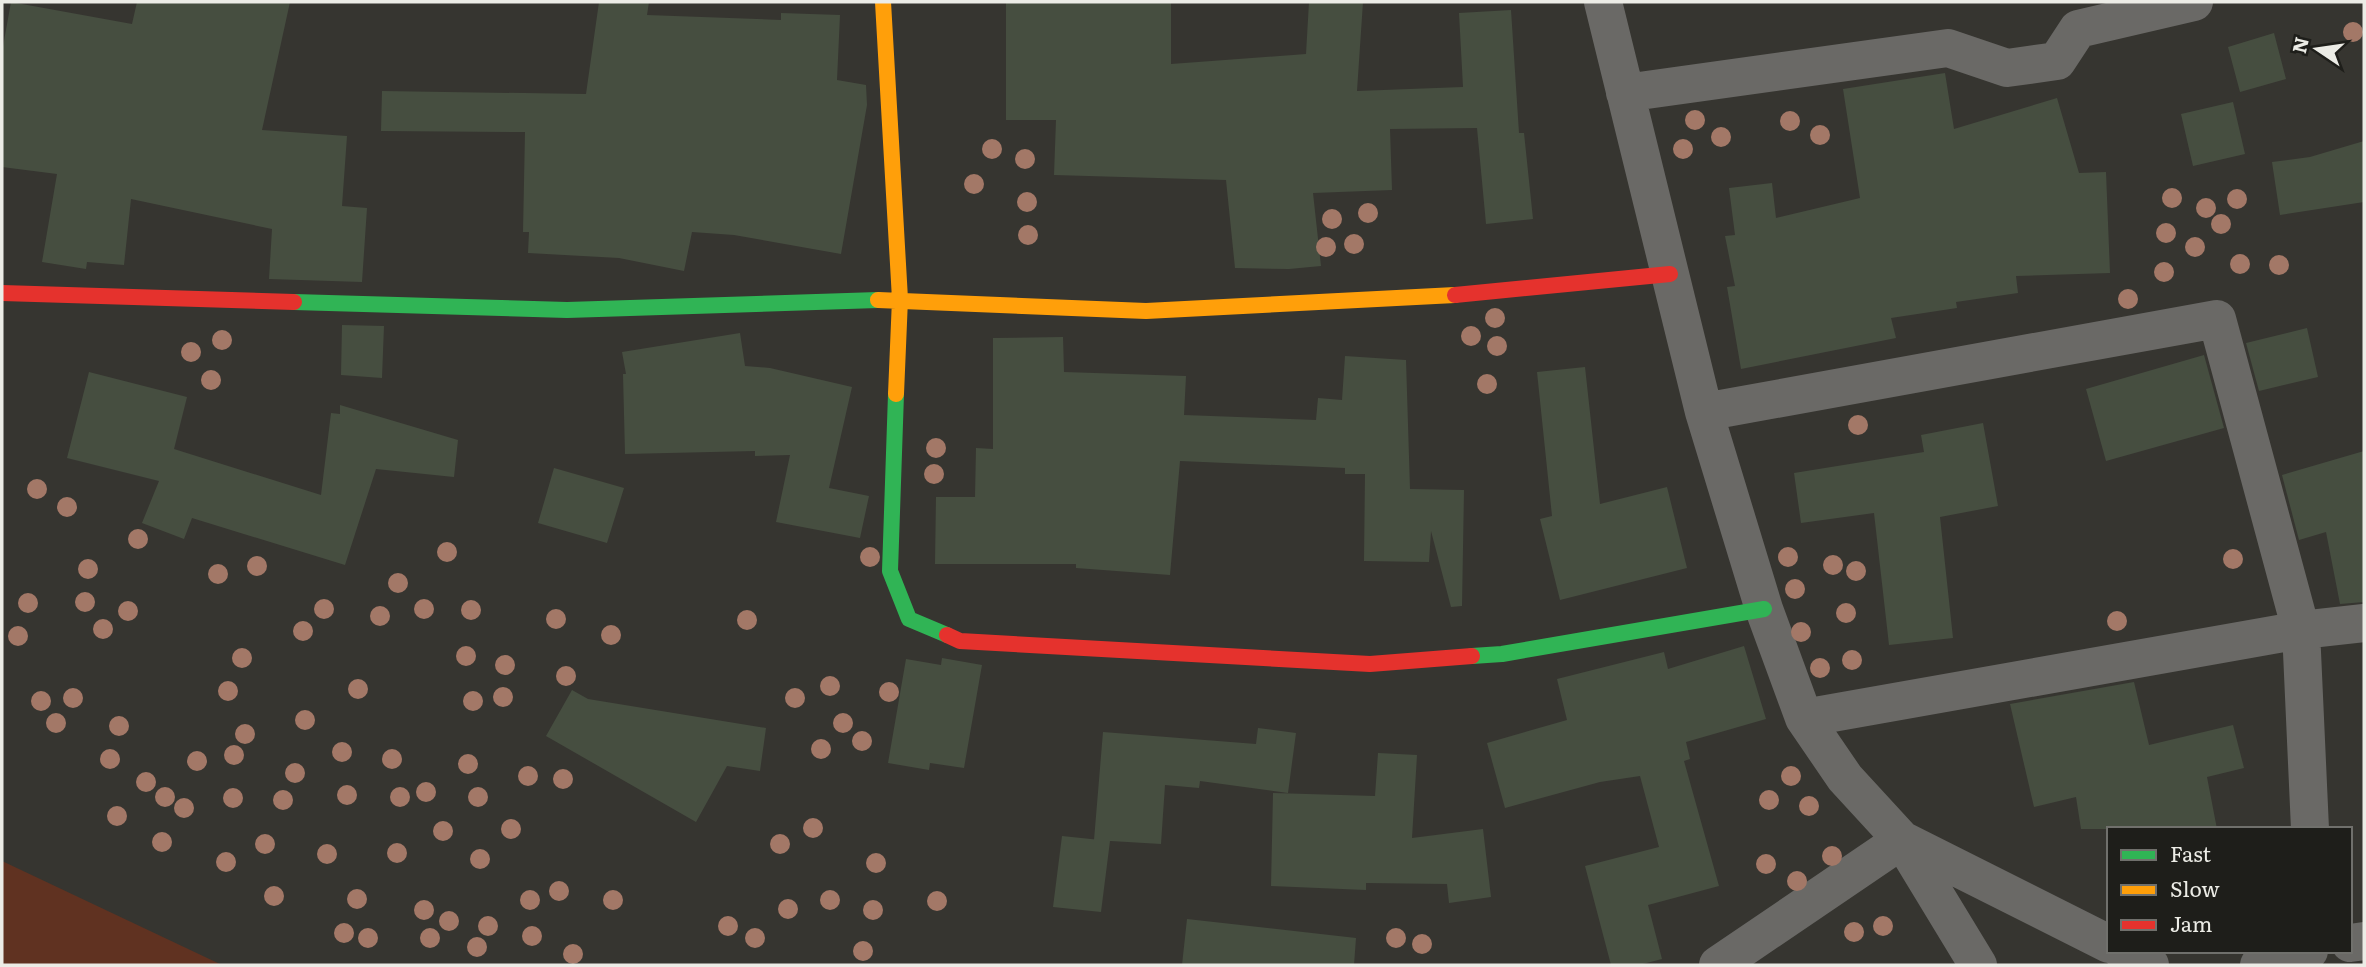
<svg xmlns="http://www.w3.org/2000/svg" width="2366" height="967" viewBox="0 0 2366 967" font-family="Literata,serif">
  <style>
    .green { fill: #603221 }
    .building { fill: #464e40 }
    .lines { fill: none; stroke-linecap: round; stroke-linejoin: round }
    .street { stroke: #6a6966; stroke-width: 38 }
    .fast { stroke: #30b455; stroke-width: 16 }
    .slow { stroke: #ff9f0a; stroke-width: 16 }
    .jam { stroke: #e5322d; stroke-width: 16 }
    .tree { fill: #a37867 }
  </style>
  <rect width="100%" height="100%" fill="#363530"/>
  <path class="green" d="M 2,861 L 222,965 L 2,965 Z"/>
  <path class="building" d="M 11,2 L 132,24 L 137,2 L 290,2 L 262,130 L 347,136 L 342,206 L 367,208 L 362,282 L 269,279 L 272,229 L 131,199 L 124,265 L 87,262 L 86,269 L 42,262 L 57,174 L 2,167 L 2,52 Z
    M 599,2 L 649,2 L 647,15 L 781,20 L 781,13 L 840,15 L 837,80 L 866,85 L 867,105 L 841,254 L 734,235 L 692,232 L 684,271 L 619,258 L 528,253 L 529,232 L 523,232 L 525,132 L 381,131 L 382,91 L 586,94 Z
    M 1006,2 L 1171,2 L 1171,64 L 1306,54 L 1309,2 L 1363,2 L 1357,91 L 1463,87 L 1459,13 L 1511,10 L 1519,133 L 1524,133 L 1533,219 L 1486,224 L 1477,128 L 1390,129 L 1392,190 L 1313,193 L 1321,266 L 1289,269 L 1235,268 L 1226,180 L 1054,175 L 1056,120 L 1006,120 Z
    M 2274,33 L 2286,79 L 2240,92 L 2228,47 Z
    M 1945,73 L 1954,129 L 2057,98 L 2079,173 L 2106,172 L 2110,273 L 2016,276 L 2018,293 L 1956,302 L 1957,308 L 1891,318 L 1896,338 L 1741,369 L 1727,287 L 1735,286 L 1725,236 L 1735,235 L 1729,188 L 1772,183 L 1776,218 L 1860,198 L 1843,89 Z
    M 2233,102 L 2245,154 L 2193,166 L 2181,114 Z
    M 2364,141 L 2364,202 L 2280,215 L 2272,162 L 2310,157 Z
    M 342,325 L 384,326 L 382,378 L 341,375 Z
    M 2307,328 L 2318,377 L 2259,391 L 2246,343 Z
    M 740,333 L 745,366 L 770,368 L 852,387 L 829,488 L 869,496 L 860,538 L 776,522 L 790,455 L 755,456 L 755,451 L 625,454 L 623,374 L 626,374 L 622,352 Z
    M 1063,337 L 1064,372 L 1186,376 L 1184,415 L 1316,420 L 1318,398 L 1342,400 L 1345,356 L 1406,360 L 1410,489 L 1464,490 L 1462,606 L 1451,607 L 1431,531 L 1429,562 L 1364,561 L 1365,474 L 1345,474 L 1345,468 L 1180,461 L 1170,575 L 1076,568 L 1076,564 L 935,564 L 936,497 L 975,497 L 976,448 L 993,449 L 993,338 Z
    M 2204,355 L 2224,428 L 2106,461 L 2086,389 Z
    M 1585,367 L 1600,504 L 1667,487 L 1687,568 L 1560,600 L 1540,519 L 1552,516 L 1537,372 Z
    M 89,372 L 187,397 L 174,449 L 321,495 L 331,413 L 340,414 L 340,405 L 458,440 L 454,477 L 376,469 L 345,565 L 192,518 L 184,539 L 142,523 L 159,481 L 67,458 Z
    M 1983,423 L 1998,506 L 1940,517 L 1953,638 L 1889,645 L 1874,513 L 1801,523 L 1794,473 L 1924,452 L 1921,435 Z
    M 2364,451 L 2364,602 L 2340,604 L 2326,532 L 2299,540 L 2282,475 Z
    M 554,468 L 624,488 L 607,543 L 538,523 Z
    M 1744,646 L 1766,719 L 1686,742 L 1690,759 L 1684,761 L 1719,886 L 1648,905 L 1662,959 L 1639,965 L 1611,965 L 1585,866 L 1659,847 L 1640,776 L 1600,782 L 1505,808 L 1487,743 L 1567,720 L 1557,679 L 1664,652 L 1668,669 Z
    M 942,658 L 982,665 L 964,768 L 930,763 L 929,770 L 888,763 L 906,659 L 941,665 Z
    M 2134,682 L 2149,745 L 2233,725 L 2244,768 L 2207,777 L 2217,829 L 2081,829 L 2076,797 L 2034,807 L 2010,704 Z
    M 572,690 L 588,699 L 766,728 L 760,771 L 727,766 L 696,822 L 546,736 Z
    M 1258,728 L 1296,733 L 1288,793 L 1200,781 L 1199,788 L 1165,785 L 1161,844 L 1094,840 L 1103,732 L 1256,744 Z
    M 1378,753 L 1417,755 L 1412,838 L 1483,829 L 1491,897 L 1449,903 L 1447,884 L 1366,883 L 1366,890 L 1271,886 L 1273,793 L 1375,796 Z
    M 1062,836 L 1110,841 L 1101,912 L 1053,907 Z
    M 1187,919 L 1356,938 L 1354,965 L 1182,965 Z"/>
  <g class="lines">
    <path class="street" d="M 1603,2 L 1704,412 L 1764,609 L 1804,718 L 1845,778 L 1902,840 L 1978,965
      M 1625,93 L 1948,48 L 2007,68 L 2057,61 L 2078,29 L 2194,2
      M 1704,412 L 2217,319 L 2301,630 L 2310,829
      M 1804,718 L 2301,630 L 2364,623
      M 2350,943 L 2364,941
      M 2122,951 L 2150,965
      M 1718,965 L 1902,840 L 2109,944
      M 2259,965 L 2309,951"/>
    <path class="fast" d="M 294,302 L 567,310 L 878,300
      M 896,394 L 890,571 L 909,619 L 947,635
      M 1472,656 L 1502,654 L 1764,609"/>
    <path class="slow" d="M 883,2 L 900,299 L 896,394
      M 878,300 L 1146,311 L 1455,295"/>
    <path class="jam" d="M 2,293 L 294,302
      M 1455,295 L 1670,274
      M 947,635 L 960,641 L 1370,664 L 1472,656"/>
  </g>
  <g class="tree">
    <circle cx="2353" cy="32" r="10"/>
    <circle cx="1695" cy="120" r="10"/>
    <circle cx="1790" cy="121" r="10"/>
    <circle cx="1820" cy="135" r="10"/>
    <circle cx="1721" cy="137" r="10"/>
    <circle cx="992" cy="149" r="10"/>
    <circle cx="1683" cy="149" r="10"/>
    <circle cx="1025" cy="159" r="10"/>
    <circle cx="974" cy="184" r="10"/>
    <circle cx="2172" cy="198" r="10"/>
    <circle cx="2237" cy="199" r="10"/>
    <circle cx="1027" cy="202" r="10"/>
    <circle cx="2206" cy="208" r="10"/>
    <circle cx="1368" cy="213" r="10"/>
    <circle cx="1332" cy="219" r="10"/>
    <circle cx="2221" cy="224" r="10"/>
    <circle cx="2166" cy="233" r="10"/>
    <circle cx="1028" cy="235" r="10"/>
    <circle cx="1354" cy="244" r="10"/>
    <circle cx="1326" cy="247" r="10"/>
    <circle cx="2195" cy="247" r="10"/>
    <circle cx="2240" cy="264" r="10"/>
    <circle cx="2279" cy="265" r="10"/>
    <circle cx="2164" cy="272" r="10"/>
    <circle cx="2128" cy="299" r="10"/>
    <circle cx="1495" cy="318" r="10"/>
    <circle cx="1471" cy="336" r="10"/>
    <circle cx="222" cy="340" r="10"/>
    <circle cx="1497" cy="346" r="10"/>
    <circle cx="191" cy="352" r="10"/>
    <circle cx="211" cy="380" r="10"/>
    <circle cx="1487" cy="384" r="10"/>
    <circle cx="1858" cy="425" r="10"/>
    <circle cx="936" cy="448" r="10"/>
    <circle cx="934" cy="474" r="10"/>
    <circle cx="37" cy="489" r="10"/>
    <circle cx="67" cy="507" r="10"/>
    <circle cx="138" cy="539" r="10"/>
    <circle cx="447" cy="552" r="10"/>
    <circle cx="870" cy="557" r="10"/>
    <circle cx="1788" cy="557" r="10"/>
    <circle cx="2233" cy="559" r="10"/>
    <circle cx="1833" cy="565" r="10"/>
    <circle cx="257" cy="566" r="10"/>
    <circle cx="88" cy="569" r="10"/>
    <circle cx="1856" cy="571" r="10"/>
    <circle cx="218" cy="574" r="10"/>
    <circle cx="398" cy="583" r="10"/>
    <circle cx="1795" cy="589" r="10"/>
    <circle cx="85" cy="602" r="10"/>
    <circle cx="28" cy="603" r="10"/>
    <circle cx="324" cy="609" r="10"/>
    <circle cx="424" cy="609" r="10"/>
    <circle cx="471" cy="610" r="10"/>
    <circle cx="128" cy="611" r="10"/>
    <circle cx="1846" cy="613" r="10"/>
    <circle cx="380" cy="616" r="10"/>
    <circle cx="556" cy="619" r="10"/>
    <circle cx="747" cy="620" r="10"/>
    <circle cx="2117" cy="621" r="10"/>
    <circle cx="103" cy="629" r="10"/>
    <circle cx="303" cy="631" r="10"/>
    <circle cx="1801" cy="632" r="10"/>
    <circle cx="611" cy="635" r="10"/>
    <circle cx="18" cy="636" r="10"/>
    <circle cx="466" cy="656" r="10"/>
    <circle cx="242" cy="658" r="10"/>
    <circle cx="1852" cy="660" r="10"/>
    <circle cx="505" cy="665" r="10"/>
    <circle cx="1820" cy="668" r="10"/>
    <circle cx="566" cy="676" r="10"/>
    <circle cx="830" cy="686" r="10"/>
    <circle cx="358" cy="689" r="10"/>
    <circle cx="228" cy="691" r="10"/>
    <circle cx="889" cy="692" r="10"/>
    <circle cx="503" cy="697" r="10"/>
    <circle cx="73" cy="698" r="10"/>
    <circle cx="795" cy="698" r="10"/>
    <circle cx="41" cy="701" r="10"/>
    <circle cx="473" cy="701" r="10"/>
    <circle cx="305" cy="720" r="10"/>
    <circle cx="56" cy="723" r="10"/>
    <circle cx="843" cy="723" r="10"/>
    <circle cx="119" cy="726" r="10"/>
    <circle cx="245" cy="734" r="10"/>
    <circle cx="862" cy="741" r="10"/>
    <circle cx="821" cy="749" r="10"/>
    <circle cx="342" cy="752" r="10"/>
    <circle cx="234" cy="755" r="10"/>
    <circle cx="110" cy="759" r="10"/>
    <circle cx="392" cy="759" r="10"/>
    <circle cx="197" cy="761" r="10"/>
    <circle cx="468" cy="764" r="10"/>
    <circle cx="295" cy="773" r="10"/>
    <circle cx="528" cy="776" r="10"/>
    <circle cx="1791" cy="776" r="10"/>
    <circle cx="563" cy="779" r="10"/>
    <circle cx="146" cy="782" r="10"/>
    <circle cx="426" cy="792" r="10"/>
    <circle cx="347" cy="795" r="10"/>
    <circle cx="165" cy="797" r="10"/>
    <circle cx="400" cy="797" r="10"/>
    <circle cx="478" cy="797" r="10"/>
    <circle cx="233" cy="798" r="10"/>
    <circle cx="283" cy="800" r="10"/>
    <circle cx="1769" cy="800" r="10"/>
    <circle cx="1809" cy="806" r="10"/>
    <circle cx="184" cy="808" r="10"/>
    <circle cx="117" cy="816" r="10"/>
    <circle cx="813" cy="828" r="10"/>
    <circle cx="511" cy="829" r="10"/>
    <circle cx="443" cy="831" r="10"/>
    <circle cx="162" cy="842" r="10"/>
    <circle cx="265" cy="844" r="10"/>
    <circle cx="780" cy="844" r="10"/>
    <circle cx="397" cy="853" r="10"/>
    <circle cx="327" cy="854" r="10"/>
    <circle cx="1832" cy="856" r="10"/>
    <circle cx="480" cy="859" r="10"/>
    <circle cx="226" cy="862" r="10"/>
    <circle cx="876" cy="863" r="10"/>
    <circle cx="1766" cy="864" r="10"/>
    <circle cx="1797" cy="881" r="10"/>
    <circle cx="559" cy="891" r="10"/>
    <circle cx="274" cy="896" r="10"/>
    <circle cx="357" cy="899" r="10"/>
    <circle cx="530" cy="900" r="10"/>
    <circle cx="613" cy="900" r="10"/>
    <circle cx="830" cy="900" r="10"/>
    <circle cx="937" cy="901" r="10"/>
    <circle cx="788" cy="909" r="10"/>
    <circle cx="424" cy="910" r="10"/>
    <circle cx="873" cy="910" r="10"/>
    <circle cx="449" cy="921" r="10"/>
    <circle cx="488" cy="926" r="10"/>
    <circle cx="728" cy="926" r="10"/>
    <circle cx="1883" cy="926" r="10"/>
    <circle cx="1854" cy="932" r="10"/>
    <circle cx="344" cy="933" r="10"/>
    <circle cx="532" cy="936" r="10"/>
    <circle cx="368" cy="938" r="10"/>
    <circle cx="430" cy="938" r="10"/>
    <circle cx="755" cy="938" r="10"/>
    <circle cx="1396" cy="938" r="10"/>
    <circle cx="1422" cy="944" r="10"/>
    <circle cx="477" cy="947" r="10"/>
    <circle cx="863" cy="951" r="10"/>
    <circle cx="573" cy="954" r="10"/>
  </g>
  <rect width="2366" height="967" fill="none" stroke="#ecece6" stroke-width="7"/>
  <rect x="2107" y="827" width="245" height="126" fill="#1e1e1a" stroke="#70706c" stroke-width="2"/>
  <rect x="2121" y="850" width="35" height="10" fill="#30b455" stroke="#70706c" stroke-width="2"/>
  <text x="2170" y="862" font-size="21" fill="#ecece6">Fast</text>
  <rect x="2121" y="885" width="35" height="10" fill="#ff9f0a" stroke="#70706c" stroke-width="2"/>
  <text x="2170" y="897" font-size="21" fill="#ecece6">Slow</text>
  <rect x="2121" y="920" width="35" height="10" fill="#e5322d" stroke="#70706c" stroke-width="2"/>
  <text x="2170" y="932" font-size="21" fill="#ecece6">Jam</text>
  <g transform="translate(2317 49) rotate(283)" stroke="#1e1e1a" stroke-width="5" paint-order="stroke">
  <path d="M0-5L12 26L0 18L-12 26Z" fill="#ecece6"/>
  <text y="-10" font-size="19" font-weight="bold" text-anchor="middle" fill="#ecece6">N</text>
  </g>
</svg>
